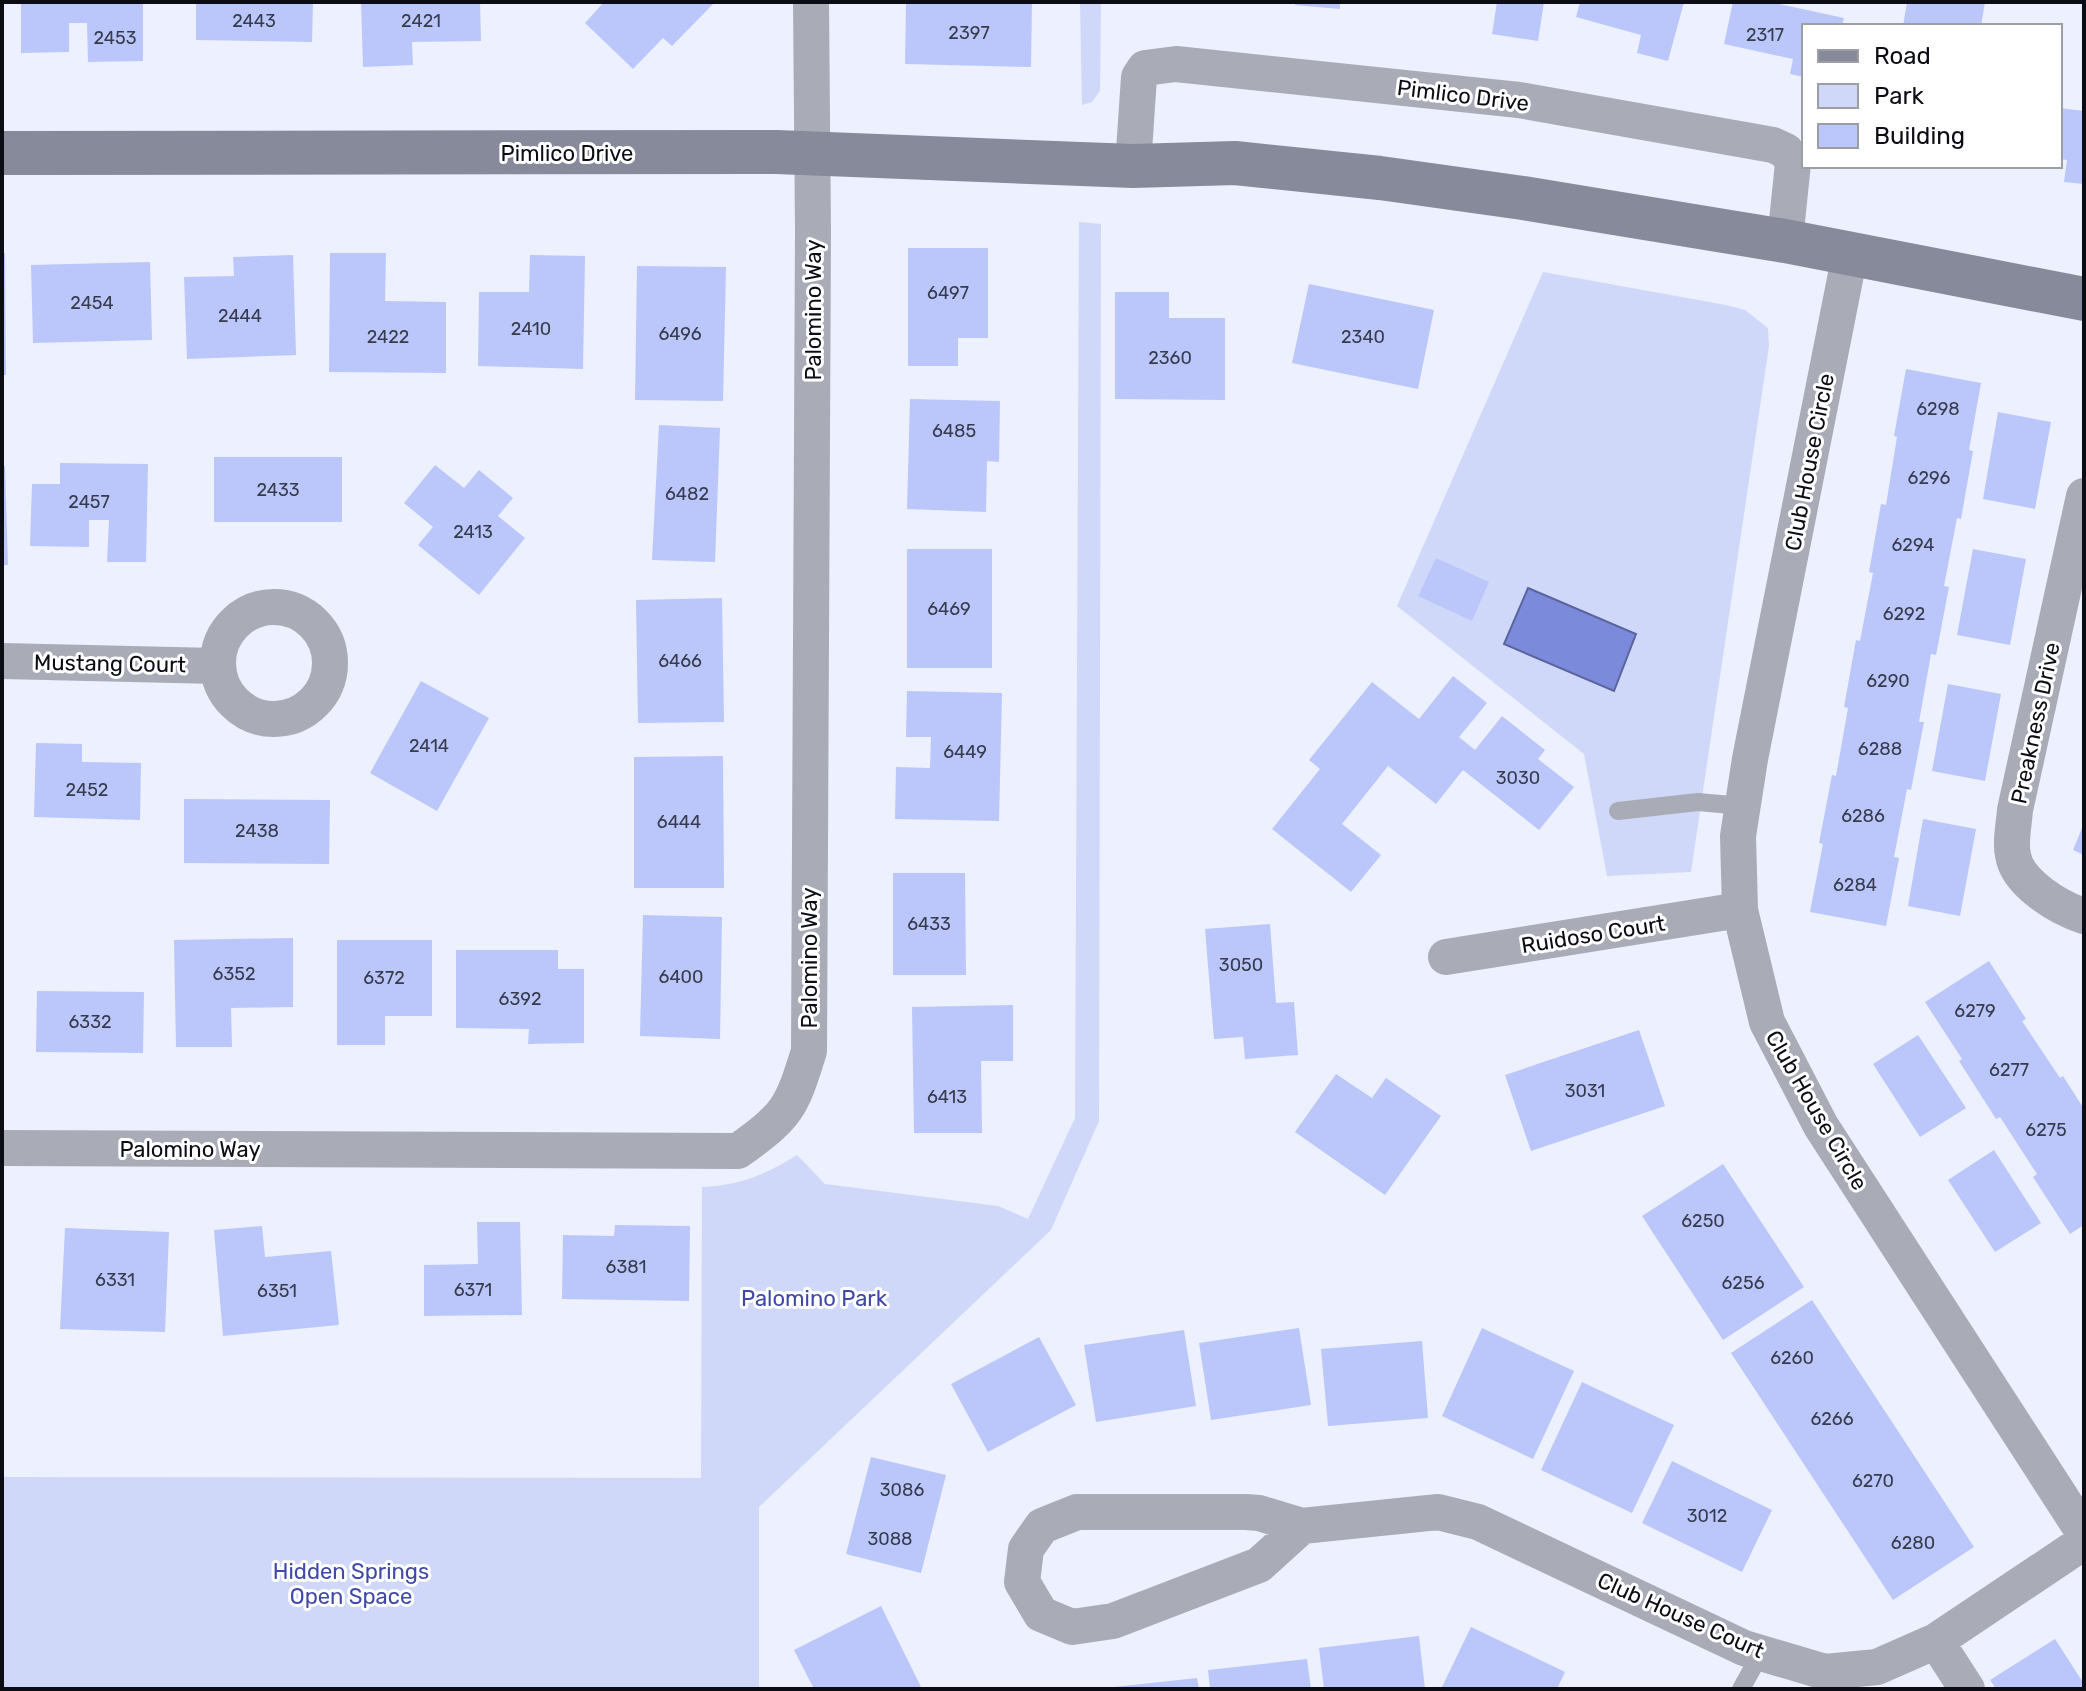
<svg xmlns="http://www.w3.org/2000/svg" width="2086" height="1691" viewBox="0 0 2086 1691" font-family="Rubik,sans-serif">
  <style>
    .green { fill: #d0d8f9 }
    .water { fill: #7c8adb; stroke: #5a649f; stroke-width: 2 }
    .building { fill: #bbc7fa }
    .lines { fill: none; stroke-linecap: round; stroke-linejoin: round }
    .lane { stroke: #a9acb6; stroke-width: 18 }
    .street { stroke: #a9acb6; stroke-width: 36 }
    .secondary { stroke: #868a9a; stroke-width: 44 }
    .labels { text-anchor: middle; stroke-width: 6; stroke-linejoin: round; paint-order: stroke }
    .number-label { font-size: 18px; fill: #373b4e }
    .street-label { font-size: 22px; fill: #0b0c14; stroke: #fff }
    .park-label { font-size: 22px; fill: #4049a8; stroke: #fff }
  </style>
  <rect width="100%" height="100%" fill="#ecf0ff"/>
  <path class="green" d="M 1080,2 L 1101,2 L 1100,91 L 1092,102 L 1082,105 Z
    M 1079,222 L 1101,224 L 1099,1121 L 1051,1230 L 759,1507 L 759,1689 L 2,1689 L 2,1477 L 701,1478 L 702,1187 C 737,1186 768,1174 797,1155 L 825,1184 L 998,1206 L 1028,1219 L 1075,1118 Z
    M 1543,272 L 1726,305 L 1745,310 L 1768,328 L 1769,346 L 1691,872 L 1607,876 L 1584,754 L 1397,606 Z"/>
  <path class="water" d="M 1528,588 L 1636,634 L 1614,691 L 1504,644 Z"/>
  <path class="building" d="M 21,2 L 143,2 L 143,61 L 88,62 L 87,23 L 69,23 L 69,52 L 21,53 Z
    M 196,2 L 313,2 L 312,42 L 196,40 Z
    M 361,2 L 480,2 L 481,41 L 412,42 L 413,65 L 363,67 Z
    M 604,2 L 715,2 L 672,46 L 663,38 L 633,69 L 585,23 Z
    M 906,2 L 1032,2 L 1031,67 L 905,64 Z
    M 1296,2 L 1340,2 L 1340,9 L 1295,5 Z
    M 1497,2 L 1544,2 L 1538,41 L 1492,34 Z
    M 1580,2 L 1684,2 L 1668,61 L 1637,53 L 1641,35 L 1576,17 Z
    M 1733,2 L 1770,2 L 1844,18 L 1842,26 L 1804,26 L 1804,77 L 1790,74 L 1793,59 L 1724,44 Z
    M 1907,2 L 1985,2 L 1981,26 L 1903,26 Z
    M 2060,108 L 2084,111 L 2084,184 L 2064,182 L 2067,160 L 2060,159 Z
    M 908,248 L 988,248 L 988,338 L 958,338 L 958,366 L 908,366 Z
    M 2,253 L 5,253 L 6,375 L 2,375 Z
    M 330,253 L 386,253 L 385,301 L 446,302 L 446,373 L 329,372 Z
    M 293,255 L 296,355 L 187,359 L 184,277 L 234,276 L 233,257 Z
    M 530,255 L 585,256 L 583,369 L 478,366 L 479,292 L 529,292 Z
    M 150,262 L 152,340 L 33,343 L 31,265 Z
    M 637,266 L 726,267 L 723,401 L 635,400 Z
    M 1309,284 L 1434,310 L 1418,389 L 1292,363 Z
    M 1115,292 L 1169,292 L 1169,318 L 1225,318 L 1225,400 L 1115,399 Z
    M 1906,369 L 1981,383 L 1969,450 L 1973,451 L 1961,519 L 1957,518 L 1944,586 L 1949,587 L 1936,655 L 1931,654 L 1919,722 L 1924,722 L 1911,790 L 1907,789 L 1894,857 L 1899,858 L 1886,926 L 1810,912 L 1823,844 L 1819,843 L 1832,775 L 1836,776 L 1848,708 L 1844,707 L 1856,640 L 1860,641 L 1873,573 L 1869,572 L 1881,504 L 1886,505 L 1897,437 L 1894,436 Z
    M 910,399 L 1000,401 L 999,462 L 987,461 L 986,512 L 907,509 Z
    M 1998,412 L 2051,422 L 2035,509 L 1983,499 Z
    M 659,425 L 720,428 L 715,562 L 652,560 Z
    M 214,457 L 342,457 L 342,522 L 214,522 Z
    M 60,463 L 148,464 L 146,562 L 107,562 L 109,520 L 89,520 L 89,547 L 30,546 L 32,484 L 60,484 Z
    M 435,465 L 464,488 L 479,470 L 513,498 L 498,516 L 525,538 L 479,595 L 418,545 L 433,527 L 404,503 Z
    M 2,466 L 5,466 L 8,565 L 2,565 Z
    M 907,549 L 992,549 L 992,668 L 907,668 Z
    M 1973,549 L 2026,559 L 2010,645 L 1957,635 Z
    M 1436,558 L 1489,582 L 1472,621 L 1418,596 Z
    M 722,598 L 724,722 L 638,723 L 636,600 Z
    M 1453,676 L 1487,703 L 1459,737 L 1475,750 L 1502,716 L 1545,750 L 1538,759 L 1574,787 L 1539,830 L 1463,770 L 1436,804 L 1388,766 L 1342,824 L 1381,855 L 1351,892 L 1272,829 L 1320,769 L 1309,760 L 1372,682 L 1419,719 Z
    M 421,681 L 489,718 L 437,811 L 370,773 Z
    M 1948,684 L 2001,694 L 1985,781 L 1932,771 Z
    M 907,691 L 1002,693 L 999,821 L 895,819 L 896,767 L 930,768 L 931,737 L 906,737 Z
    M 36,743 L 82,744 L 82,762 L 141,763 L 140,820 L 34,817 Z
    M 723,756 L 724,888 L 634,888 L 634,757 Z
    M 184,799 L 330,800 L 329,864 L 184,863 Z
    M 1923,819 L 1976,829 L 1960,916 L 1908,906 Z
    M 2084,823 L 2084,855 L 2073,850 Z
    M 893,873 L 965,873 L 966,975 L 893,975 Z
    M 643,915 L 722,917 L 720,1039 L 640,1036 Z
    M 1270,924 L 1276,1003 L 1294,1002 L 1298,1055 L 1245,1059 L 1243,1037 L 1214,1039 L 1205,929 Z
    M 293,938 L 293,1007 L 231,1008 L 232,1047 L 176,1047 L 174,940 Z
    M 337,940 L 432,940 L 432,1016 L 385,1016 L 385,1045 L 337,1045 Z
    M 456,950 L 558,950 L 558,969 L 584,969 L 584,1043 L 528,1044 L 529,1029 L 456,1028 Z
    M 1989,961 L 2026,1019 L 2022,1021 L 2060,1078 L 2063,1076 L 2084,1109 L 2084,1225 L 2070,1234 L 2033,1177 L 2037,1174 L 2000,1117 L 1996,1119 L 1959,1061 L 1962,1059 L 1925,1002 Z
    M 37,991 L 144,992 L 143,1053 L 36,1052 Z
    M 1013,1005 L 1013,1061 L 981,1061 L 982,1133 L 914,1133 L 912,1007 Z
    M 1639,1030 L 1665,1106 L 1531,1151 L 1505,1075 Z
    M 1918,1035 L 1966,1108 L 1920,1137 L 1873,1064 Z
    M 1336,1074 L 1372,1098 L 1386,1078 L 1441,1116 L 1385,1195 L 1295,1132 Z
    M 1994,1150 L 2041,1223 L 1995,1252 L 1948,1180 Z
    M 1723,1164 L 1804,1287 L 1723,1340 L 1642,1216 Z
    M 477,1222 L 520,1222 L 522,1315 L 424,1316 L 424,1265 L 478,1264 Z
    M 615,1225 L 690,1226 L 689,1301 L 562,1299 L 563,1235 L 614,1236 Z
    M 262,1226 L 265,1257 L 331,1251 L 339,1325 L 223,1336 L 214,1230 Z
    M 65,1228 L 169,1232 L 165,1332 L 60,1329 Z
    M 1812,1300 L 1974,1547 L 1893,1600 L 1731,1353 Z
    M 1299,1328 L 1311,1405 L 1211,1420 L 1199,1343 Z
    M 1482,1328 L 1574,1371 L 1533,1459 L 1442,1416 Z
    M 1184,1330 L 1196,1406 L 1096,1422 L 1084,1345 Z
    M 1039,1337 L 1076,1405 L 988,1452 L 951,1384 Z
    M 1422,1341 L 1428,1418 L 1328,1426 L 1321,1349 Z
    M 1582,1382 L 1674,1425 L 1632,1513 L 1541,1470 Z
    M 871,1457 L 946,1475 L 921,1573 L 846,1554 Z
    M 1672,1461 L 1772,1510 L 1742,1572 L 1642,1523 Z
    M 881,1606 L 922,1689 L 814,1689 L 794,1650 Z
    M 1471,1627 L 1565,1672 L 1557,1689 L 1441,1689 Z
    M 1419,1636 L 1425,1689 L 1324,1689 L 1319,1648 Z
    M 2055,1639 L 2084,1684 L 2084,1689 L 1996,1689 L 1990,1680 Z
    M 1307,1659 L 1311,1689 L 1210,1689 L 1208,1670 Z
    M 1197,1678 L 1199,1689 L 1114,1689 L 1114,1687 Z"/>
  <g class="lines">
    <path class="lane" d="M 1618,811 L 1698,802 L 1743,806
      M 1741,1689 L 1761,1653"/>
    <path class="street" d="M 1133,166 L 1139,77 L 1145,68 L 1176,64 L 1519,100 L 1773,145 L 1786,151 L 1793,163 L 1785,241
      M 1850,254 L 1750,759 L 1738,836 L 1740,910 L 1767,1022 L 1821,1126 L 2084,1533
      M 2084,496 L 2015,810 C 2014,824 2010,842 2013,855 C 2017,883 2059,908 2084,916
      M218 663a56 56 0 1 1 112 0a56 56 0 1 1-112 0Z
      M 2,661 L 217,666
      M 1446,957 L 1740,910
      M 2,1148 L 738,1151 C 788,1115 791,1109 809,1051 L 813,232 L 811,2
      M 1077,1512 L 1246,1512 L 1259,1513 L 1302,1526 L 1259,1565 L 1113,1621 L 1072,1627 L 1041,1614 L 1022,1582 L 1026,1549 L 1042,1526 Z
      M 1302,1526 L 1438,1512 L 1478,1522 L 1744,1648 L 1825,1672 L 1877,1667 L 1936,1641 L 2084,1542
      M 1936,1641 L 1967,1689"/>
    <path class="secondary" d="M 2,153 L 776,152 L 1133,166 L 1235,163 L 1380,178 L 1523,198 L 1785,241 L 2084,299"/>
  </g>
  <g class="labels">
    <g class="number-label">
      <text x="254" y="27">2443</text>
      <text x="421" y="27">2421</text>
      <text x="969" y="39">2397</text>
      <text x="1765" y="41">2317</text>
      <text x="115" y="44">2453</text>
      <text x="948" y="299">6497</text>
      <text x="92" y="309">2454</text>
      <text x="240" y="322">2444</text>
      <text x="531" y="335">2410</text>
      <text x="680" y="340">6496</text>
      <text x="388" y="343">2422</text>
      <text x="1363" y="343">2340</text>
      <text x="1170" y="364">2360</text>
      <text x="1938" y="415">6298</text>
      <text x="954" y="437">6485</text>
      <text x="1929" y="484">6296</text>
      <text x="278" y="496">2433</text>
      <text x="687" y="500">6482</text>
      <text x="89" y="508">2457</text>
      <text x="473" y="538">2413</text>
      <text x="1913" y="551">6294</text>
      <text x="949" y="615">6469</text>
      <text x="1904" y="620">6292</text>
      <text x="680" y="667">6466</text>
      <text x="1888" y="687">6290</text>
      <text x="429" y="752">2414</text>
      <text x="1880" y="755">6288</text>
      <text x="965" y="758">6449</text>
      <text x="1518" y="784">3030</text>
      <text x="87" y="796">2452</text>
      <text x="1863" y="822">6286</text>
      <text x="679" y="828">6444</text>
      <text x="257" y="837">2438</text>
      <text x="1855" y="891">6284</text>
      <text x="929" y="930">6433</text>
      <text x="1241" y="971">3050</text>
      <text x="234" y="980">6352</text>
      <text x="681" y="983">6400</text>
      <text x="384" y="984">6372</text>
      <text x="520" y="1005">6392</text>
      <text x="1975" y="1017">6279</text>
      <text x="90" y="1028">6332</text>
      <text x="2009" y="1076">6277</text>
      <text x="1585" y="1097">3031</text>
      <text x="947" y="1103">6413</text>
      <text x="2046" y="1136">6275</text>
      <text x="1703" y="1227">6250</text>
      <text x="626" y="1273">6381</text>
      <text x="115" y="1286">6331</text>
      <text x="1743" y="1289">6256</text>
      <text x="473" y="1296">6371</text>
      <text x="277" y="1297">6351</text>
      <text x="1792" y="1364">6260</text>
      <text x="1832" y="1425">6266</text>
      <text x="1873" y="1487">6270</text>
      <text x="902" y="1496">3086</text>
      <text x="1707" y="1522">3012</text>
      <text x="890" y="1545">3088</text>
      <text x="1913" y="1549">6280</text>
    </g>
    <g class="street-label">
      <text transform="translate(1463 95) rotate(7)" y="8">Pimlico Drive</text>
      <text x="567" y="161">Pimlico Drive</text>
      <text transform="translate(813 310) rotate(-90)" y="8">Palomino Way</text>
      <text transform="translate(1809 462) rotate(-79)" y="8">Club House Circle</text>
      <text transform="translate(110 663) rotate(1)" y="8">Mustang Court</text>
      <text transform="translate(2035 723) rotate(-78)" y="8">Preakness Drive</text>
      <text transform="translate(1593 934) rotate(-9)" y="8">Ruidoso Court</text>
      <text transform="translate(809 958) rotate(-90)" y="8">Palomino Way</text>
      <text transform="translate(1817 1110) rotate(60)" y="8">Club House Circle</text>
      <text x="190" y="1157">Palomino Way</text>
      <text transform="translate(1681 1615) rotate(24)" y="8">Club House Court</text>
    </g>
    <g class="park-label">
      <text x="814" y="1306">Palomino Park</text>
      <text x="351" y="1579">Hidden Springs<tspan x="351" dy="25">Open Space</tspan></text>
    </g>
  </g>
  <rect width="2086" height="1691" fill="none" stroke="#0b0c14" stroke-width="8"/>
  <rect x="1802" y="24" width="260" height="144" fill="#ffffff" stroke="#9d9ea1" stroke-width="2"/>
  <rect x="1818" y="50" width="40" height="12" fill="#868a9a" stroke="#9d9ea1" stroke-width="2"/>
  <text x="1874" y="64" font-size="24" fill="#0b0c14">Road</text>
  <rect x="1818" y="84" width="40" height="24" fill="#d0d8f9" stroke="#9d9ea1" stroke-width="2"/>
  <text x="1874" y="104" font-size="24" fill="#0b0c14">Park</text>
  <rect x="1818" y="124" width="40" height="24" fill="#bbc7fa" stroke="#9d9ea1" stroke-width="2"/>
  <text x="1874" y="144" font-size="24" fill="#0b0c14">Building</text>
</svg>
